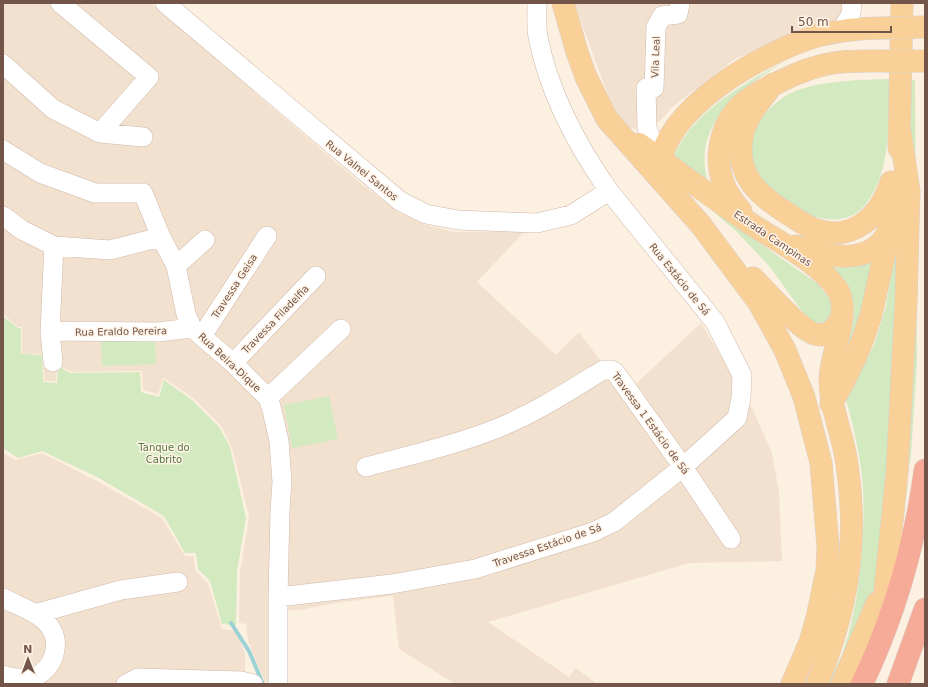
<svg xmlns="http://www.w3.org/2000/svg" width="928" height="687" viewBox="0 0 928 687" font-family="'DejaVu Sans',sans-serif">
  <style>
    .residential { fill: #f3e1cf }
    .green { fill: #d3e9c0 }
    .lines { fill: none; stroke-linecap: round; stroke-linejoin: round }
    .stream { stroke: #9cd1d6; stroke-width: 4 }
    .minor-casing { stroke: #cfb9ab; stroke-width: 20 }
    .major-casing { stroke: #d8cfcc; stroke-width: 23 }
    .highway-casing { stroke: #d8cfcc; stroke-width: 23 }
    .minor { stroke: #fff; stroke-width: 19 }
    .major { stroke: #fad099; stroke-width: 22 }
    .highway { stroke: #f6ab98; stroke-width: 22 }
    .major-bridge-casing { stroke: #d8cfcc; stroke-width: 23; stroke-linecap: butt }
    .major-bridge { stroke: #fad099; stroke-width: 22 }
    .labels { text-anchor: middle; stroke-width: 3; stroke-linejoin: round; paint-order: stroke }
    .street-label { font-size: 10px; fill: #725548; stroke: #fff4e7 }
    .park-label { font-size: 10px; fill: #547841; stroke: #fff4e7 }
  </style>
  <rect width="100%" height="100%" fill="#fcf0e1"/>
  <path class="residential" d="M 3,3 L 151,3 L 359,182 L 398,212 L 426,225 L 455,232 L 525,231 L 477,282 L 556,355 L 579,332 L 625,394 L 701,323 L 753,410 L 772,453 L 779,492 L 782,561 L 689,563 L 488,622 L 569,677 L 576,668 L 597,684 L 455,684 L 399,649 L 393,596 L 335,603 L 300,610 L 274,611 L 275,681 L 265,682 L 248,641 L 246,624 L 239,623 L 240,572 L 249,517 L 232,448 L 221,426 L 193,398 L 164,378 L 158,394 L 143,390 L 142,371 L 71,372 L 57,365 L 56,381 L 44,381 L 43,354 L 22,354 L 22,327 L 18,327 L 3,314 Z
    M 574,3 L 857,3 L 857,19 L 799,31 L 735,59 L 672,107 L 661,120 L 643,131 L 625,126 L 610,100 Z
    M 3,453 L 16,460 L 42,453 L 97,481 L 162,518 L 185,556 L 194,556 L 195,570 L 208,583 L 222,629 L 236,631 L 245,653 L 245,684 L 3,684 Z"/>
  <path class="green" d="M 782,63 C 741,89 693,123 707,179 L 674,157 C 689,115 744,83 782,63 Z
    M 891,79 C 888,120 892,172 865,205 C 836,240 776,204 758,174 C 737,141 766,102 798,90 C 827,80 860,80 891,79 Z
    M 915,80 L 917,363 L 911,454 L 906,486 L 887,565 L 839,684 L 828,684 C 832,674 838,664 842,654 C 860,607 867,526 862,476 C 859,449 852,422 845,396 L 861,371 L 875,343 L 886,306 L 892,268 L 907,81 Z
    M 685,187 L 741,230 L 818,284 L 832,302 L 833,309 L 828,320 L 817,324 L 806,317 L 770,267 L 737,232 Z
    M 880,249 L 860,316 L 840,365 C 854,319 868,305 828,266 C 853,271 863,266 880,249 Z
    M 3,316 L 18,328 L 21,328 L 21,354 L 42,355 L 43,382 L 57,383 L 58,366 L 70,373 L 140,372 L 141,392 L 159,397 L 164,380 L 192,400 L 219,427 L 230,447 L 246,518 L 237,571 L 236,625 L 222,624 L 210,581 L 198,569 L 196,553 L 185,553 L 164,516 L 97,477 L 42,451 L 18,458 L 3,448 Z
    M 155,336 L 156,364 L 102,366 L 101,338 Z
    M 329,396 L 338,439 L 292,448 L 284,405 Z"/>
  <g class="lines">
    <path class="stream" d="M 231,623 L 249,651 L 263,684"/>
    <g class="minor-casing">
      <path id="minor" d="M 60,3 L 149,77 L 100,133
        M 165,3 L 400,201 L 426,214 L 458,220 L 537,223 L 571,215 L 609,191 C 576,144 549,93 538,37 C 536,26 537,14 537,3
        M 839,32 C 846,23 854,15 851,3
        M 3,64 L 53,109 L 100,133 L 143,137
        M 652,141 L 647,128 L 646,88 L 654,88 L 656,27 L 662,16 L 678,14 L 680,4
        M 3,150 L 40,173 L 95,193 L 143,193 L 161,237 L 176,266 L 186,314 L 192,328 L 233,363 L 268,398 L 272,410 L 279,441 L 282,482 L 280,511 L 278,597 L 278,684
        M 3,216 L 22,230 L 54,246 L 110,250 L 161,237
        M 176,266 L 205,240
        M 50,331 L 158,332 L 192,328
        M 202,336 L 267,236
        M 53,362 L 50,331 L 54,246
        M 233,363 L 316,276
        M 268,398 L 341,329
        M 366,467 C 410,455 456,445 498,428 C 535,413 569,391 603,370 L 611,370 L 615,372 L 683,467 L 731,539
        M 278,597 L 392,584 L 475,569 L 593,532 L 614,522 L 683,467 L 737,418 L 741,398 L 742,375 L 715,322 L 609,191
        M 3,598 C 18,606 41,613 50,627 C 62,644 53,670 34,677 C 23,680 13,678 3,675
        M 35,614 L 121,590 L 178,582
        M 126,684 L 138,678 L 241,681 L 253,684"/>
    </g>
    <g class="major-casing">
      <path id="major" d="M 563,3 L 577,52 L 586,77 L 607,119 L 701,225 L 759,303 L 785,350 L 804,397 L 821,463 L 828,546 L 827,570 L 817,618 L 810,642 L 792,684
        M 773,84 C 762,99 747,115 743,133 C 733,175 759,196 790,215 C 798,220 806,226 814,229 C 852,243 880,217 891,182
        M 639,144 C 677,171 713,198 751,224 C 780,243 816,260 837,289 C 852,310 831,353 830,378 C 830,409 843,434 847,464 C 859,544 847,609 817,684
        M 899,148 L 902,3
        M 660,174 C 656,110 768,49 821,35 C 842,30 863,28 884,28
        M 741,211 C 724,192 716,172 720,147 C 726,109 749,96 781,81 C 797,73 814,66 833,63 C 850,60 867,61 885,61
        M 796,246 C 825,257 876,268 889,228
        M 753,278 C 765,290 801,331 815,334 C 829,338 838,327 842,315
        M 831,404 C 848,376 862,346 871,315 L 893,215 L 896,190
        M 881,630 L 897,473 L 906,302 L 909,191 L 900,132
        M 842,684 L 877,603"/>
    </g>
    <g class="highway-casing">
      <path id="highway" d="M 862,684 C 894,617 915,544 925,470
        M 898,684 L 925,609"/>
    </g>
    <use href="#minor" class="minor"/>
    <use href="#major" class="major"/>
    <use href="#highway" class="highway"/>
    <g class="major-bridge-casing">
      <path id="major-bridge" d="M 884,28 L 925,27
        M 885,61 L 925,61"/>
    </g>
    <use href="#major-bridge" class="major-bridge"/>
  </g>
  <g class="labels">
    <g class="street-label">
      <text transform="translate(655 57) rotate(-88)" y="4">Vila Leal</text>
      <text transform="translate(362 170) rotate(39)" y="4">Rua Valnei Santos</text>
      <text transform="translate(773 238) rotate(34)" y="4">Estrada Campinas</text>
      <text transform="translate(680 279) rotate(51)" y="4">Rua Estácio de Sá</text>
      <text transform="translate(234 286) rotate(-57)" y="4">Travessa Geisa</text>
      <text transform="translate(275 319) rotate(-46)" y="4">Travessa Filadelfia</text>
      <text transform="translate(121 331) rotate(-1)" y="4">Rua Eraldo Pereira</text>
      <text transform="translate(230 362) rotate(43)" y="4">Rua Beira-Dique</text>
      <text transform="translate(651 423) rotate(54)" y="4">Travessa 1 Estácio de Sá</text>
      <text transform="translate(547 545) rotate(-19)" y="4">Travessa Estácio de Sá</text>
    </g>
    <g class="park-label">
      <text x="164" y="451">Tanque do<tspan x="164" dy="12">Cabrito</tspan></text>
    </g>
  </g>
  <rect width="928" height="687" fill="none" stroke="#725548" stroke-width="8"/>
  <g transform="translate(28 659) rotate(359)" stroke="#fff4e7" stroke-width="3" paint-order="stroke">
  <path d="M0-3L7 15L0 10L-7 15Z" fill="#725548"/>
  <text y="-6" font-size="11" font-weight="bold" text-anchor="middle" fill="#725548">N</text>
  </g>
  <path d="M792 26v6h99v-6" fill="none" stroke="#725548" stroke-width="2"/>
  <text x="798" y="26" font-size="12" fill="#725548" stroke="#fff4e7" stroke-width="3" paint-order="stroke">50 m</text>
</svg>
